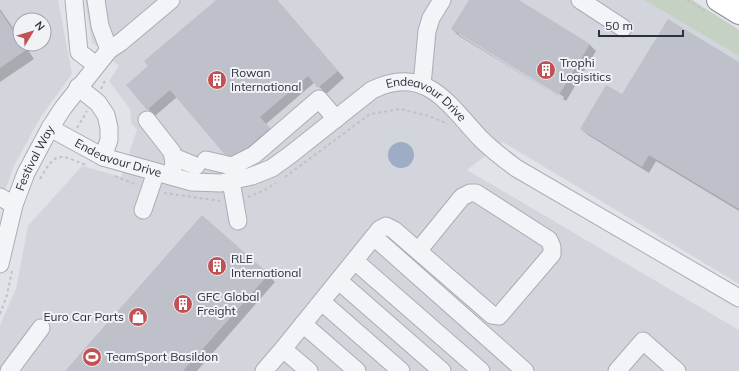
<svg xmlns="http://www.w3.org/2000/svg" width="739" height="371" viewBox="0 0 739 371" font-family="Mulish,sans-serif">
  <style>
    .built { fill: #d3d5dd; fill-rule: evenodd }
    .green { fill: #c4d1c3 }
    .water { fill: #9facc5 }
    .shadow { fill: #0003; fill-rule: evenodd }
    .building { fill: #bec1ca }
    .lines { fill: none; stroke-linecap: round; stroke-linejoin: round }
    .minor-casing { stroke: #aaadb5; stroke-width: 19 }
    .highway-casing { stroke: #898f9d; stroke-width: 24 }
    .path { stroke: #bfc1c7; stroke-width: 2; stroke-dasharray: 3 3; stroke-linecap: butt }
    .minor { stroke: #f3f4f7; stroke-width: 17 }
    .highway { stroke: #fff; stroke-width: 22 }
    .labels { text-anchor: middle; stroke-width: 4; stroke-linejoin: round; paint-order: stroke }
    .poi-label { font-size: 12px; fill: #2b2f3e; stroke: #f0f2f6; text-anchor: start }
    .street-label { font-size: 12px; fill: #2b2f3e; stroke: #f0f2f6 }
  </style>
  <rect width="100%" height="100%" fill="#e1e3e8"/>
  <path class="built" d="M 0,0 L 58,0 L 72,74 L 40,118 L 13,168 L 0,205 ZM 20,20 L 44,20 L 44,44 L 20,44 Z
    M 85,0 L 644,0 L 739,56 L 739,284 L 503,142 L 467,170 L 739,330 L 739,371 L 0,371 L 0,325 L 16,289 L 28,226 L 82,166 L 121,177 L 137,130 L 131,123 L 130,109 L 109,81 L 119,66 L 92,42 Z"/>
  <path class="green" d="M 644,0 L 692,0 L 739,30 L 739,56 Z"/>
  <path class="water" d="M388 155a13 13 0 1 1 26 0a13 13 0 1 1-26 0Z"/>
  <path class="shadow" d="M 217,0 L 277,0 L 344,78 L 326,94 L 315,82 L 266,124 L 276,136 L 239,168 L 177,97 L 155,116 L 148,109 L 150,66 Z
    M 470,0 L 517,0 L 590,45 L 596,51 L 566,101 L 459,36 L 452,29 ZM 459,33 L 564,97 L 563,99 L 459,35 Z
    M 0,9 L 20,38 L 20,44 L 24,44 L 34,59 L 0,82 Z
    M 739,63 L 739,211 L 656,161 L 649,173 L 588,135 L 581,129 L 623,96 Z
    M 202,216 L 275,282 L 197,371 L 66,371 Z"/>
  <path class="building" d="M 216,0 L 277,0 L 338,71 L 318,88 L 308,76 L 260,117 L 270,128 L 231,162 L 170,90 L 147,110 L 126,85 L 148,66 L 144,61 Z
    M 469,0 L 519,0 L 590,44 L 559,95 L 451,29 Z
    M 0,11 L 20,41 L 20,44 L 22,44 L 26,50 L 0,68 Z
    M 668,19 L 739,62 L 739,209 L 649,155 L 642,167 L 580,129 L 606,85 L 622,94 Z
    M 202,215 L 269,274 L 183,371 L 65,371 Z"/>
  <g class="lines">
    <g class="minor-casing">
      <g id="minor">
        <path d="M 74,0 L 79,52 L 96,65"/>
        <path d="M 96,0 L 100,26 L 109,50"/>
        <path d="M 580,0 L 623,28"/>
        <path d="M 422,85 L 427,31 L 431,18 L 442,0"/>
        <path d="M 78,87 L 98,103 L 106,115 L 109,128 L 109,140 L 103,157"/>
        <path d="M 147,120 L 172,152 L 174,163 L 171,176"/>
        <path id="s1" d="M 50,128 L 103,157 L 192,182 L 221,183 L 252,176 L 272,168 L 290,155 L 372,90 C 426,64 448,104 481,139 C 492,150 504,159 516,168 L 739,298"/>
        <path d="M 174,157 L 196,166"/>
        <path d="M 206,160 L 232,166 L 254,155 L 319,99 L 336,119"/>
        <path d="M 231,181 L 238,221"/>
        <path d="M 0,197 L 14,205"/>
        <path d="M 143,210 L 156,172"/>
        <path d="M 374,237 L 525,371"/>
        <path d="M 355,261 L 481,371"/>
        <path id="s2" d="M 0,264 L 14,205 L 26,173 L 50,128 L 63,108 L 109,50 L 121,42 L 171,0"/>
        <path d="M 339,281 L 442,371"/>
        <path d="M 322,302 L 401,371"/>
        <path d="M 303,324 L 357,371"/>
        <path d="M 283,349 L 380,229 L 386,226 L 394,230 L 492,315 L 499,316 L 552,254 L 552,247 L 549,240 L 476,193 L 470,193 L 462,197 L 418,251"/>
        <path d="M 9,371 L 41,328"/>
        <path d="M 264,371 L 283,349 L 309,371"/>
        <path d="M 617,371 L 643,341 L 677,371"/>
      </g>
    </g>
    <g class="highway-casing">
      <path id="highway" d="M 718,0 L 739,13"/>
    </g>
    <path class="path" d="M 687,0 L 705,11
      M 101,89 L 106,78
      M 77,128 L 87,111
      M 115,176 L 137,185
      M 285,177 L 370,114 L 401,109 L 429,116 L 448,124
      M 40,179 C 56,151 58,154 86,165
      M 164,193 L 221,201
      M 248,197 L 265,190 L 276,183
      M 0,314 L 7,295 L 12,271"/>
    <use href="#minor" class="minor"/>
    <use href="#highway" class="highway"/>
  </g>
  <defs>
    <g id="building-disc" transform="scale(1)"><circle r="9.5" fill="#c15154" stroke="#f0f2f6"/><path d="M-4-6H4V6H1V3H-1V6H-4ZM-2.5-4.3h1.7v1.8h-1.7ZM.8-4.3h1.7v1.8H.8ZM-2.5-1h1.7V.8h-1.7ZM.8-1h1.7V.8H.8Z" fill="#fff"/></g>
    <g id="shop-disc" transform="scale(1)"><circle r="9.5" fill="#c15154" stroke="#f0f2f6"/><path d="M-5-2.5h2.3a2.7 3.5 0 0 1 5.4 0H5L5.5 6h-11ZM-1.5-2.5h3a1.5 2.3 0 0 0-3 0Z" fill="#fff"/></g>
    <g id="stadium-disc" transform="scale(1)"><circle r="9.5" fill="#c15154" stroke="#f0f2f6"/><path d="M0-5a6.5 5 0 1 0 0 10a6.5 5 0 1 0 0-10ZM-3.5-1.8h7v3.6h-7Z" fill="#fff"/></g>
  </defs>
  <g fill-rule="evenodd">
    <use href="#building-disc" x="546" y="70"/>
    <use href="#building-disc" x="217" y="80"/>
    <use href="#building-disc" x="217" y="266"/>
    <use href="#building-disc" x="183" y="304"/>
    <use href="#shop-disc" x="138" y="317"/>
    <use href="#stadium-disc" x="92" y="357"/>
  </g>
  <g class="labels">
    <g class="poi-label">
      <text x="560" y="67">Trophi<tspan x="560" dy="14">Logisitics</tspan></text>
      <text x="231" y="77">Rowan<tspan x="231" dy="14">International</tspan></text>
      <text x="231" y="263">RLE<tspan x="231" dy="14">International</tspan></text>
      <text x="197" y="301">GFC Global<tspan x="197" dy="14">Freight</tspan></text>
      <text x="124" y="321" text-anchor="end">Euro Car Parts</text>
      <text x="106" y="361">TeamSport Basildon</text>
    </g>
    <g class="street-label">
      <text dy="4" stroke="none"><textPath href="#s1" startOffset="423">Endeavour Drive</textPath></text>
      <text dy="4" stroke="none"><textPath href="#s1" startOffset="75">Endeavour Drive</textPath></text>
      <text dy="4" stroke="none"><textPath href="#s2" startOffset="112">Festival Way</textPath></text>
    </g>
  </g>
  <g transform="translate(32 32) rotate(52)"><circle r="19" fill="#f0f2f6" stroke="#a1a4ac"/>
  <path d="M0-3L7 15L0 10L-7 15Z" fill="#c15154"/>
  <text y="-6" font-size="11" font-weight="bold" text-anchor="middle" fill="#2b2f3e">N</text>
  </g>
  <path d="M599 30v6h84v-6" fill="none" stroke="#2b2f3e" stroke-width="2"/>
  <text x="605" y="30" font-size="12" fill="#2b2f3e" stroke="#f0f2f6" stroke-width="3" paint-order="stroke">50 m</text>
</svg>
